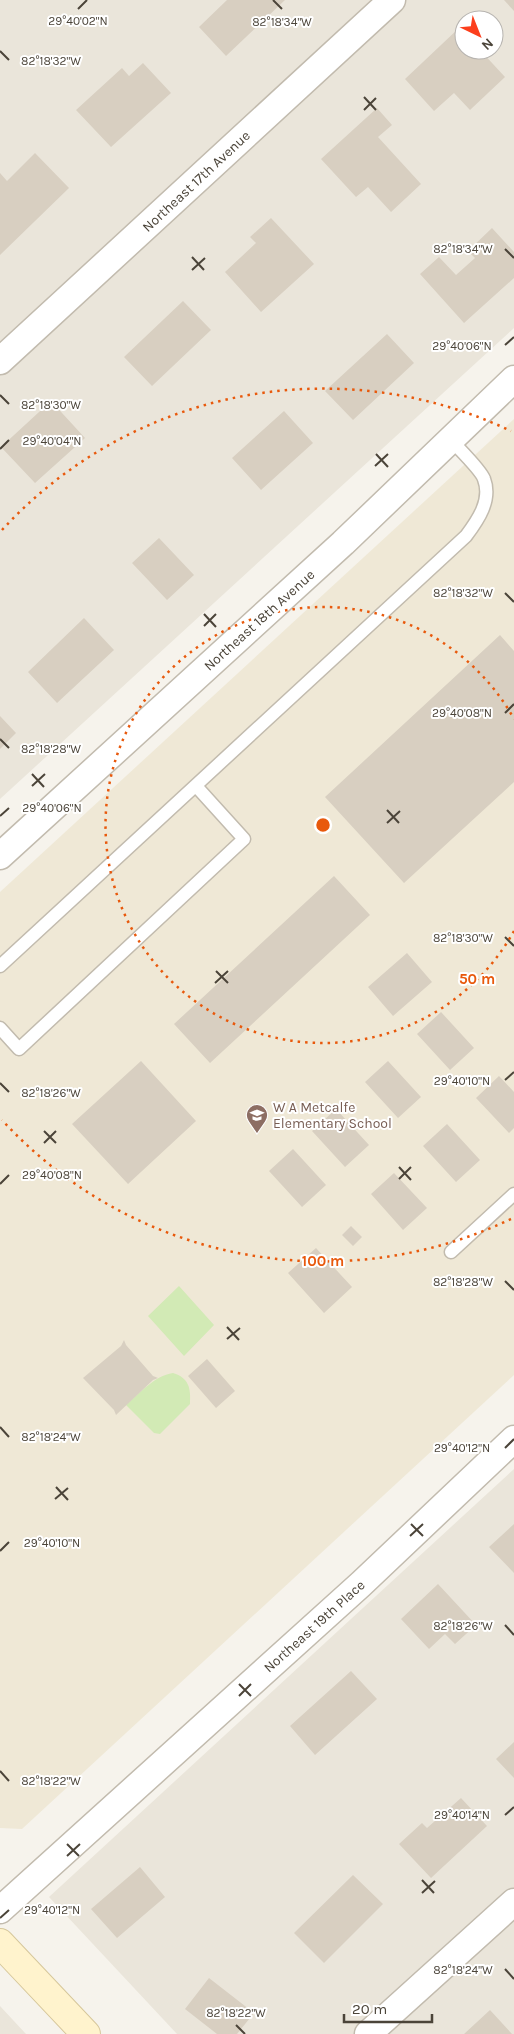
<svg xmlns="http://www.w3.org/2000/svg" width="514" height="2034" viewBox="0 0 514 2034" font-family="Karla,sans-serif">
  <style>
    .residential { fill: #eae5da; fill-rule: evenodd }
    .education { fill: #efe8d6 }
    .green { fill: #d2eab5 }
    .building { fill: #d8cfc1 }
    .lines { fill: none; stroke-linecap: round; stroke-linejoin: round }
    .lane-casing { stroke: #c2bbae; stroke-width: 15 }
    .street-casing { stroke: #c2bbae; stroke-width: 29 }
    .secondary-casing { stroke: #d6c79b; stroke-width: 30 }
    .lane { stroke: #fff; stroke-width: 12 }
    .street { stroke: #fff; stroke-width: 26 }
    .secondary { stroke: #fff3cd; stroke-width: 28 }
    .ticks { fill: none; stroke: #4b4439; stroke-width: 2 }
    .ring { fill: none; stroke: #e8590c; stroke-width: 2.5; stroke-dasharray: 2.5 5 }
    .labels { text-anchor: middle; stroke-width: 4; stroke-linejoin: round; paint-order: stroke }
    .street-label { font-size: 14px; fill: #4b4439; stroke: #fff }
    .education-label { font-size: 14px; fill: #785e54; stroke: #fff; text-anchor: start }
    .ticks-label { font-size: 12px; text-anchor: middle; fill: #4b4439; stroke: #fff; stroke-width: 4; stroke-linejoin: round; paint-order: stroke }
    .centre { fill: #e8590c; stroke: #fff; stroke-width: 2.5 }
    .ring-label { font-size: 15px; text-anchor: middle; font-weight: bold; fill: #e8590c; stroke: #fff; stroke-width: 4; stroke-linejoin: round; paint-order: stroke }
  </style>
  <rect width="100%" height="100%" fill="#f6f3ec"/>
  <path class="residential" d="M 0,0 L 514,0 L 514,328 L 0,799 ZM 464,20 L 494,20 L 494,50 L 464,50 Z
    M 514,1469 L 514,2034 L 177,2034 L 49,1897 Z
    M 0,2006 L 26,2034 L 0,2034 Z"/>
  <path class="education" d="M 514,419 L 514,1375 L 22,1829 L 0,1828 L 0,892 Z"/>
  <path class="green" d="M 179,1286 L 214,1325 L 184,1356 L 148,1316 Z
    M 173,1373 C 189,1378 191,1388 190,1404 L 160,1434 L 154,1433 L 126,1405 C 140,1393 154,1376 173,1373 Z"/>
  <path class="building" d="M 227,0 L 285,0 L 226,56 L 199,27 Z
    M 504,0 L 514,0 L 514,11 Z
    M 459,28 L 464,33 L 464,50 L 480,50 L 505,77 L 470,110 L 454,93 L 434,111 L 405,79 Z
    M 143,63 L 171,93 L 111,147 L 76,110 L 122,68 L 129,76 Z
    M 377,108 L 392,125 L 378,137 L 421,184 L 391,212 L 368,187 L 356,197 L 321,159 Z
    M 35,153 L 69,188 L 0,255 L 0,173 L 7,181 Z
    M 271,218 L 314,264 L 261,312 L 225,272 L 256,243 L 250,237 Z
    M 492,228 L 514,252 L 514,278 L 464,323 L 420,274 L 439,257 L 456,275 L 475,258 L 468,251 Z
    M 183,301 L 211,330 L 152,386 L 124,357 Z
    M 387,334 L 414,363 L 353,420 L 325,391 Z
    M 51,401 L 85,438 L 35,483 L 1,447 Z
    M 284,411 L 313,443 L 261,490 L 232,458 Z
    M 159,538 L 194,575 L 167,600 L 132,563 Z
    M 84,618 L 114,650 L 57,703 L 28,672 Z
    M 500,635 L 514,651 L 514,782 L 404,883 L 325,797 Z
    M 0,716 L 16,733 L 0,749 Z
    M 334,876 L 370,915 L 210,1063 L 174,1024 Z
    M 407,953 L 432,982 L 393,1016 L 368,987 Z
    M 441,1012 L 474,1048 L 450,1070 L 417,1034 Z
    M 141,1061 L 196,1121 L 128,1184 L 72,1124 Z
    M 388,1061 L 421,1097 L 398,1118 L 365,1082 Z
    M 499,1076 L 514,1092 L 514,1128 L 509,1133 L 476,1098 Z
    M 336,1109 L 369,1145 L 345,1167 L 312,1131 Z
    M 447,1124 L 480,1160 L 456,1182 L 423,1146 Z
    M 293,1149 L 326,1185 L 302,1207 L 269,1171 Z
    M 394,1173 L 427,1208 L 403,1230 L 371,1194 Z
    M 351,1226 L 362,1237 L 353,1246 L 342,1235 Z
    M 316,1248 L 352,1287 L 324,1313 L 288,1273 Z
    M 124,1340 L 126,1345 L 153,1376 L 158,1378 L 153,1380 L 116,1415 L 114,1410 L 83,1378 L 121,1346 Z
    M 207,1359 L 235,1391 L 216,1408 L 188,1376 Z
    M 514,1524 L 514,1573 L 489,1547 Z
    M 438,1584 L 476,1625 L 455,1644 L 445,1634 L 429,1649 L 401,1619 Z
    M 351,1671 L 377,1699 L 315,1755 L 290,1726 Z
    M 514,1742 L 514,1778 L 496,1759 Z
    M 461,1798 L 487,1826 L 431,1878 L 399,1844 L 422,1823 L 427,1828 Z
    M 140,1867 L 165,1897 L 117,1938 L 91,1909 Z
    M 353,1875 L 383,1904 L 324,1963 L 294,1933 Z
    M 209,1978 L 254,2013 L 237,2034 L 217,2034 L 185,2009 Z
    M 490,2010 L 512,2034 L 464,2034 Z"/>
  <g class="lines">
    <g class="lane-casing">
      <path id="lane" d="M 0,966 L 466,536 C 478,520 492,500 484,479 C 481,470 458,448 451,440
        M 0,1028 L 19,1049 L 244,839 L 196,786
        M 451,1252 L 514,1194"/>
    </g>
    <g class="street-casing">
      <path id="street" d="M 0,361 L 392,0
        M 0,856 L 343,543 L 514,379
        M 0,1910 L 361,1584 L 514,1439
        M 368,2034 L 514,1902"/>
    </g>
    <g class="secondary-casing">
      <path id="secondary" d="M 0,1943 L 86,2034"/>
    </g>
    <use href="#lane" class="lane"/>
    <use href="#street" class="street"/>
    <use href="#secondary" class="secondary"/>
  </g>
  <path class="ticks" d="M 273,0 L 282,9M 78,9 L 87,0M 0,51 L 9,60M 364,97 L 376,110M 364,110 L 376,98M 505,249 L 514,258M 192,257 L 204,270M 192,270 L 205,258M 505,345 L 514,337M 0,395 L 9,404M 0,449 L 9,440M 376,454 L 388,467M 375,466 L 388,454M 505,593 L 514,602M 204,614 L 216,627M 204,626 L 216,614M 505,713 L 514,704M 0,739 L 9,748M 32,774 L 44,787M 32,786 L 45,774M 387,810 L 399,823M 0,816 L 9,808M 387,823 L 400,811M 505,937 L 514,946M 216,971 L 228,983M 215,983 L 228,971M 505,1080 L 514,1072M 0,1083 L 9,1092M 44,1131 L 56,1143M 44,1143 L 56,1131M 399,1167 L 411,1180M 399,1179 L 411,1167M 0,1184 L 9,1175M 505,1281 L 514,1290M 227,1327 L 239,1340M 227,1339 L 240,1328M 0,1427 L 9,1437M 505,1448 L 514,1439M 56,1487 L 68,1500M 55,1499 L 68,1488M 411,1524 L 423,1536M 410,1536 L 423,1524M 0,1551 L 9,1542M 505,1625 L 514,1635M 239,1684 L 251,1696M 239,1696 L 251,1684M 0,1771 L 9,1781M 505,1815 L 514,1807M 67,1844 L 79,1856M 67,1856 L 80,1844M 422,1880 L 434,1893M 422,1893 L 435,1881M 0,1918 L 9,1910M 505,1969 L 514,1979M 236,2025 L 245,2034"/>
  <g class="ring">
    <path d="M514 931A218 218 0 1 1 514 719"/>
    <path d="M511 1219A436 436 0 0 1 2 1120M2 530A436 436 0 0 1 511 431"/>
  </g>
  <defs>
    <g id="school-pin" transform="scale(1.125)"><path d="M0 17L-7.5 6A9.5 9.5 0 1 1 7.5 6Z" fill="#8d6e63" stroke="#fff"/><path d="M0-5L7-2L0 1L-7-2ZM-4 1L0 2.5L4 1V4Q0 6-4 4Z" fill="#fff"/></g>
  </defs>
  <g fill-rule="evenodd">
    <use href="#school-pin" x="257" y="1115"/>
  </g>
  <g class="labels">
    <g class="street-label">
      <text transform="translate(196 181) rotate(-43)" y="5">Northeast 17th Avenue</text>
      <text transform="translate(259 620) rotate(-42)" y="5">Northeast 18th Avenue</text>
      <text transform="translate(314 1626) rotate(-42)" y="5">Northeast 19th Place</text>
    </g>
    <g class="education-label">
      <text x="273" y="1112">W A Metcalfe<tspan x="273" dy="16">Elementary School</tspan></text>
    </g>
  </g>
  <g class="ticks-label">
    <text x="78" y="25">29°40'02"N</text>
    <text x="282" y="26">82°18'34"W</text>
    <text x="51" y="65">82°18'32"W</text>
    <text x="463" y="253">82°18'34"W</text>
    <text x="462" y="350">29°40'06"N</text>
    <text x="51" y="409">82°18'30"W</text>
    <text x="52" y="445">29°40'04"N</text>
    <text x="463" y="597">82°18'32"W</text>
    <text x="462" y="717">29°40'08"N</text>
    <text x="51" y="753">82°18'28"W</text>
    <text x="52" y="812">29°40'06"N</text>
    <text x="463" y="942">82°18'30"W</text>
    <text x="462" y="1085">29°40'10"N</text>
    <text x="51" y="1097">82°18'26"W</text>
    <text x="52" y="1179">29°40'08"N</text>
    <text x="463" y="1286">82°18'28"W</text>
    <text x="51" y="1441">82°18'24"W</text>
    <text x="462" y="1452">29°40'12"N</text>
    <text x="52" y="1547">29°40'10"N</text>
    <text x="463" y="1630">82°18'26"W</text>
    <text x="51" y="1785">82°18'22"W</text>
    <text x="462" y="1819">29°40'14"N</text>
    <text x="52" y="1914">29°40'12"N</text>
    <text x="463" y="1974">82°18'24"W</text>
    <text x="236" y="2017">82°18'22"W</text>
  </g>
  <circle cx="323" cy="825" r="8" class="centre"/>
  <g class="ring-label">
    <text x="477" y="984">50 m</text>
    <text x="323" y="1266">100 m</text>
  </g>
  <g transform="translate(479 35) rotate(137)"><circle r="24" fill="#ffffff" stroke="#b7b4b0"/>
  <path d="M0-4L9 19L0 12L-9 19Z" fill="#fc3f1d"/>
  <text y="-8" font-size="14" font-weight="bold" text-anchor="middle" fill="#4b4439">N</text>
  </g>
  <path d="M344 2014v8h88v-8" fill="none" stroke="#4b4439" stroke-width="2.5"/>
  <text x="352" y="2014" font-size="15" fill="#4b4439" stroke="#ffffff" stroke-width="4" paint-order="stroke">20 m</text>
</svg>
